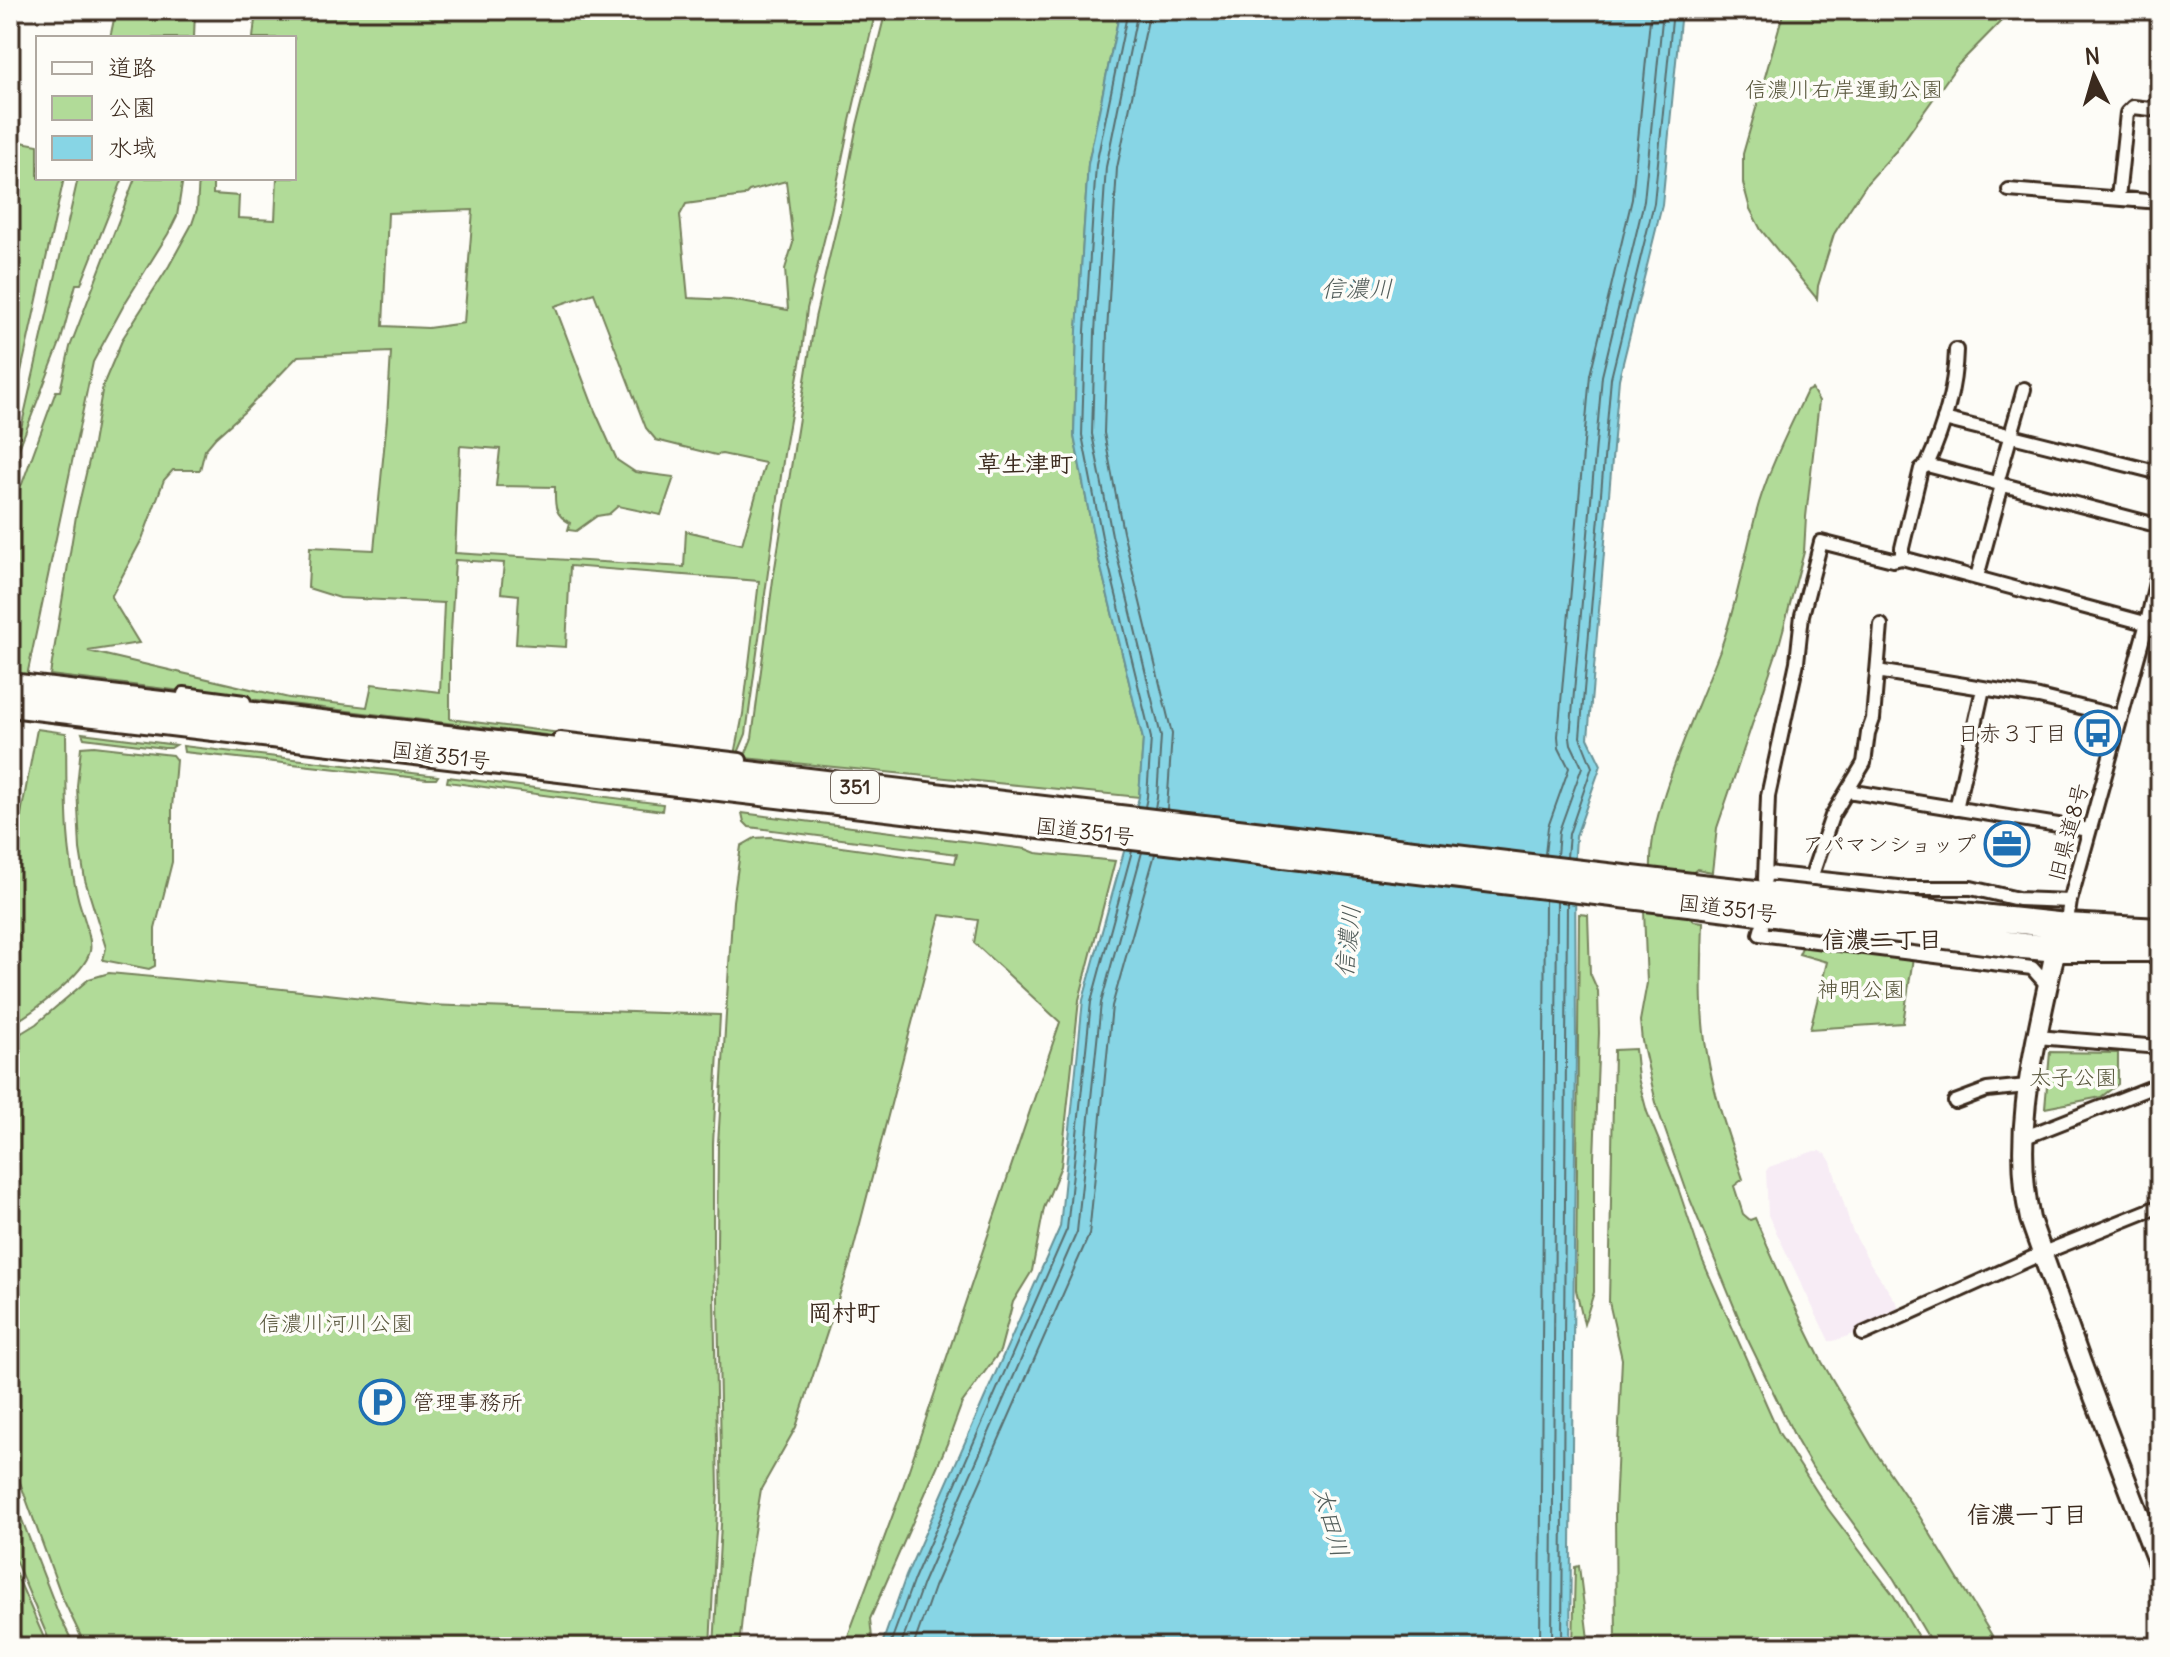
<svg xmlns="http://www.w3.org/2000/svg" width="2170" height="1657" viewBox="0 0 2170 1657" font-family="Delius,'Klee One',sans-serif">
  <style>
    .built { fill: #f7ecf5 }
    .green { fill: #b1db98; stroke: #76825b; stroke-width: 2; fill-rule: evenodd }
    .water { fill: #87d5e5; stroke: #699195; stroke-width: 2 }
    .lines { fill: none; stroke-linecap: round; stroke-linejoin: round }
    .shore { stroke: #596e6e; stroke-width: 2 }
    .street-casing { stroke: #3b2a1e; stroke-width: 18 }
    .secondary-casing { stroke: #3b2a1e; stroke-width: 24 }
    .highway-casing { stroke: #3b2a1e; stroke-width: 30 }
    .street { stroke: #fdfcf7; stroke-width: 12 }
    .secondary { stroke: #fdfcf7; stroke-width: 18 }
    .highway { stroke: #fdfcf7; stroke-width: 24 }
    .labels { text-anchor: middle; stroke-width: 7; stroke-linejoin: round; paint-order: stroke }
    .shield { fill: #fdfcf7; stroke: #75695f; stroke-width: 2 }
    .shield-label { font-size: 20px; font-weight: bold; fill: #3b2a1e }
    .park-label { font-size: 22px; fill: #58563c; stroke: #fdfcf7 }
    .poi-label { font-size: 22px; fill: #3b2a1e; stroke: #fdfcf7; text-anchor: end }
    .street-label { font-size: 22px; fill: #3b2a1e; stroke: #fdfcf7 }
    .water-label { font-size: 24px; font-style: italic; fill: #525d5a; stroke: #fdfcf7 }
    .neighbourhood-label { font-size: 24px; font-weight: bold; fill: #3b2a1e; stroke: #fdfcf7 }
  </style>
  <rect width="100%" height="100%" fill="#fdfcf7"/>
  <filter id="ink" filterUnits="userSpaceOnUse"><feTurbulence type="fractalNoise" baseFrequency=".0125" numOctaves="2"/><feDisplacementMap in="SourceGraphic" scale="16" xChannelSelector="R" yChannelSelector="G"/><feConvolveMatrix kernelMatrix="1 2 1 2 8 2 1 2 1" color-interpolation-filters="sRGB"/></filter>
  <g filter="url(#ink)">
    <path class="built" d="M 1814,1151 L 1820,1151 L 1826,1154 L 1831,1162 L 1852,1230 L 1870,1263 L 1898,1305 L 1897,1309 L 1857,1328 L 1854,1334 L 1833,1341 L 1829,1341 L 1768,1215 L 1766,1171 L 1769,1167 Z"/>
    <path class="green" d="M 116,10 L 195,10 L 194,38 L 110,38 Z
      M 256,10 L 876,10 L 850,121 L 831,212 L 807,309 L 802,352 L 784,454 L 746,734 L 736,758 L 50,675 L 76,516 L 93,444 L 103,385 L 123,338 L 169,266 L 192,224 L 197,209 L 199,178 L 213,178 L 213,194 L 239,196 L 238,218 L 275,220 L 277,178 L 294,178 L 294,38 L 253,38 ZM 786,181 L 793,243 L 785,269 L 788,310 L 730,300 L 688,298 L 680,215 L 686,204 L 744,196 L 749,191 ZM 473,210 L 464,323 L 428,328 L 383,326 L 388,213 ZM 594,293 L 646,428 L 656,440 L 716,455 L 722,454 L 765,463 L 742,544 L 686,531 L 684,567 L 455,553 L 460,446 L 500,449 L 496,486 L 555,487 C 555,504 553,514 570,523 L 568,530 L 576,531 L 597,516 L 609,514 L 618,506 L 661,515 L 674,477 L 635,472 L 617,460 L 595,411 L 555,306 ZM 391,352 L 387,419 L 374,550 L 310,547 L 308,588 L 340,598 L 444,603 L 440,692 L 372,684 L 367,707 L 289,698 L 88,651 L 139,643 L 111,597 L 142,539 L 164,480 L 173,470 L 200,470 L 205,450 L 215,438 L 244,412 L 298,356 ZM 455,560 L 504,563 L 501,593 L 519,595 L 516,644 L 566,647 L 570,566 L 759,581 L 743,714 L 735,755 L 450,719 L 450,651 Z
      M 886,10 L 1120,10 L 1088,164 L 1077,331 L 1074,436 L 1094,539 L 1143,739 L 1139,797 L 744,758 L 752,738 L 773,580 L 815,318 L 840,212 L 857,125 Z
      M 1784,10 L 2012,10 L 1956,67 L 1896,151 L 1867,183 L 1849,210 L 1834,234 L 1818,286 L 1817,299 L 1761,230 L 1750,209 L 1743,183 L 1743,154 Z
      M 10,140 L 38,145 L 38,178 L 64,178 L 10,421 Z
      M 78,178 L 123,178 L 81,284 L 76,284 L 61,340 L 18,451 L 17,446 Z
      M 135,178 L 183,178 L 177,216 L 168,234 L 125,303 L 93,362 L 27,676 L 10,674 L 10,499 L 22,484 L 56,391 L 60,391 L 70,347 Z
      M 1812,389 L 1819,401 L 1806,517 L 1804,552 L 1779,645 L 1717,828 L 1712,872 L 1697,869 L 1691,874 L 1651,869 C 1650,841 1657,818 1665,792 C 1681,743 1702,697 1720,650 C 1738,602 1745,551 1759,503 C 1771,464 1790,427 1807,391 Z
      M 37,729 L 66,733 C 67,788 64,844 78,898 C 81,911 93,939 90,951 C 85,974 31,1014 10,1025 L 10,873 Z
      M 82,733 L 176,745 L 171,748 L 164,748 L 84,738 Z
      M 94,746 L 172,755 L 176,760 L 172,808 L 172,862 L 155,929 L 155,966 L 149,969 L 103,960 L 106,948 L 85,880 L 80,849 L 77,786 L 81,747 Z
      M 183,746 L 438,776 L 436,779 L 427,779 L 184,752 Z
      M 448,777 L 663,804 L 662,811 L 447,782 Z
      M 742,813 L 1026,849 L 1036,853 L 1115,861 L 1079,1000 L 1061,1166 L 1044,1208 L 1032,1271 L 1013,1302 L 1000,1351 L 962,1403 L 947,1444 L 870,1619 L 873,1647 L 844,1647 L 902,1490 L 1060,1022 L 974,943 L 978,920 L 940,915 L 849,1266 L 796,1427 L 761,1489 L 746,1580 L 739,1647 L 714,1647 L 722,1507 L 717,1247 L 718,1144 L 733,901 L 741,846 L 755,838 L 770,837 L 955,863 L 957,854 L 749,827 L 744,822 Z
      M 1644,911 L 1690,916 L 1694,921 L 1703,922 C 1702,964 1699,1012 1707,1053 C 1714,1096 1729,1138 1743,1179 L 1734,1186 L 1743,1214 L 1750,1220 L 1755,1218 L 1787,1291 L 1822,1362 L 1874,1450 L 1920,1517 L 1999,1647 L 1934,1647 L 1894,1579 L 1812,1467 L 1797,1441 L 1747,1338 L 1687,1192 L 1657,1107 L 1642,1041 L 1640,1021 L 1647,983 Z
      M 1579,914 L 1588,915 L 1590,973 L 1598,991 L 1599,1033 L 1594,1158 L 1594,1292 L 1584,1324 L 1576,1290 Z
      M 1803,945 L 1913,958 L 1903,1023 L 1810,1029 L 1827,962 L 1799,954 Z
      M 109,973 L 273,988 L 427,1005 L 720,1015 L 713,1144 L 713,1247 L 718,1490 L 710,1647 L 86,1647 L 62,1597 L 10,1455 L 10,1040 L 36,1024 L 89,979 Z
      M 1635,1049 L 1638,1078 L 1647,1112 L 1676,1182 L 1702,1259 L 1779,1433 L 1828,1509 L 1894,1596 L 1924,1647 L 1616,1647 L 1615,1510 L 1622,1359 L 1609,1302 L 1614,1050 Z
      M 2050,1052 L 2118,1053 L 2118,1084 L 2101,1097 L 2045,1108 Z
      M 10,1489 L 59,1615 L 75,1647 L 52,1647 L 10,1548 Z
      M 10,1560 L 48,1647 L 25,1647 L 10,1613 Z
      M 1579,1566 L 1589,1647 L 1573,1647 L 1575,1567 Z"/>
    <path class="water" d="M 1120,10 L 1681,10 L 1662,205 L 1619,379 L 1588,738 L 1601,765 L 1576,836 L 1575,854 L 1576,1047 L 1570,1647 L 881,1647 L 906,1576 L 1060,1227 L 1083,1000 L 1139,797 L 1143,739 L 1094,539 L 1074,436 L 1077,331 L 1088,164 Z"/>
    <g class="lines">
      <path class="shore" d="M 1128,10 L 1096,165 L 1085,331 L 1082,435 L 1102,537 L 1151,738 L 1147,797 L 1145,807
        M 1138,10 L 1106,167 L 1095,332 L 1092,434 L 1112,535 L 1161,736 L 1157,798 L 1155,808
        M 1150,10 L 1117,168 L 1107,332 L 1104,433 L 1123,532 L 1172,734 L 1167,809
        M 1545,854 L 1548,827 L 1569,768 L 1559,748 L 1558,736 L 1590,375 L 1632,199 L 1651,10
        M 1557,856 L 1559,831 L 1582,767 L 1571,744 L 1570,737 L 1602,376 L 1644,201 L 1663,10
        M 1567,857 L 1569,834 L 1592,767 L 1580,737 L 1611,378 L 1654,203 L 1673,10
        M 889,1647 L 914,1579 L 1067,1229 L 1091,1002 L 1132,851
        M 900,1647 L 923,1583 L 1077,1232 L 1101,1003 L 1142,852
        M 913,1647 L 934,1587 L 1089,1235 L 1112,1006 L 1155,854
        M 1540,1647 L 1545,900
        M 1552,1647 L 1557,902
        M 1562,1647 L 1567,903"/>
      <g class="street-casing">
        <path id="street" d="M 2009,190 L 2160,202
          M 2118,198 L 2127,113 L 2133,107 L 2151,109 L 2159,102 L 2160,75
          M 1944,419 L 2160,473
          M 1927,465 C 1943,430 1955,389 1956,350
          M 1997,483 L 2024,389
          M 1902,558 L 1902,548 L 1921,469 L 1927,465 L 2160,526
          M 1977,577 L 2002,485
          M 1877,671 L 2039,697 L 2121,717
          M 184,694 L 244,702
          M 560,739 L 740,760
          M 1848,791 L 2089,830
          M 1956,809 L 1983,689
          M 1767,873 L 1907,888 L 1971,888 L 2018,899 L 2070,901
          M 1811,878 L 1832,816 L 1864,763 L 1868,733 L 1873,719 L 1881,625
          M 1765,879 L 1768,796 L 1797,662 L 1802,615 L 1821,542 L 1893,560 L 1902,558 L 2160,627
          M 1762,927 L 1760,934 L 2032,968 L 2048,986
          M 2066,927 L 2070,901 L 2147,623 L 2160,564
          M 2037,1037 L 2160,1047
          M 1955,1102 L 1987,1090 L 2027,1086
          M 2023,1138 L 2160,1084
          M 1863,1334 L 2043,1253 L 2160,1206"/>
      </g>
      <g class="secondary-casing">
        <path id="secondary" d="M 2058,949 L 2053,961 C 2035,1046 2011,1132 2030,1219 L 2083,1368 L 2160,1569"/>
      </g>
      <g class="highway-casing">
        <path id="highway" d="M 10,686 L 1700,887 L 2066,926 L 2160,931
          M 10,704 L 1697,904 L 2023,946 L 2058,949 L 2160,949"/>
      </g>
      <use href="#street" class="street"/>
      <use href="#secondary" class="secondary"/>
      <use href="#highway" class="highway"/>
    </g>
  </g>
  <defs>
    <g id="bus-ring" transform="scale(2.3)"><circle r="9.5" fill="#fdfcf7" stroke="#1f6fb2" stroke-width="1.5"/><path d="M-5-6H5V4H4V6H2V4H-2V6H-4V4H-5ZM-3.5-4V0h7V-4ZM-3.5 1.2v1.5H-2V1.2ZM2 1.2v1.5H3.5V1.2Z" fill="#1f6fb2"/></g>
    <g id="office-ring" transform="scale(2.3)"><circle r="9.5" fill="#fdfcf7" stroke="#1f6fb2" stroke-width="1.5"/><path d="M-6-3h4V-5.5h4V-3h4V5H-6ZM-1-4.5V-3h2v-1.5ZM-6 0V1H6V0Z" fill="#1f6fb2"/></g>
    <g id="parking-ring" transform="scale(2.3)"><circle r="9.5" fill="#fdfcf7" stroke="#1f6fb2" stroke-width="1.5"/><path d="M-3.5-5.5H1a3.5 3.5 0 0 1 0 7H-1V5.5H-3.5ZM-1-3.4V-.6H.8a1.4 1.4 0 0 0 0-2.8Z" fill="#1f6fb2"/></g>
  </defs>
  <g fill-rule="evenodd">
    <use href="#bus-ring" x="2098" y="733"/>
    <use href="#office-ring" x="2007" y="844"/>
    <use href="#parking-ring" x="382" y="1402"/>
  </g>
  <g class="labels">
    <rect class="shield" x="831" y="771" width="48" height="32" rx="6"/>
    <g class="shield-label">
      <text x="855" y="794">351</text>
    </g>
    <g class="park-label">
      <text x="1844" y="97">信濃川右岸運動公園</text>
      <text x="1861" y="997">神明公園</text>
      <text x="2073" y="1085">太子公園</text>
      <text x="336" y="1331">信濃川河川公園</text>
    </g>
    <g class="poi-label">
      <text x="2067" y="741">日赤３丁目</text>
      <text x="1976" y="852">アパマンショップ</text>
      <text x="413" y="1410" text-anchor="start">管理事務所</text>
    </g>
    <g class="street-label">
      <text transform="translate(441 755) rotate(7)" y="8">国道351号</text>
      <text transform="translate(1085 831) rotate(7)" y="8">国道351号</text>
      <text transform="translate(2068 832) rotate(-75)" y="8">旧県道8号</text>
      <text transform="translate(1728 908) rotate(7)" y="8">国道351号</text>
    </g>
    <g class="water-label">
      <text x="1357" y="297">信濃川</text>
      <text transform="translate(1348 941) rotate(-84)" y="8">信濃川</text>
      <text transform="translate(1331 1522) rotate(74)" y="8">太田川</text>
    </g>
    <g class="neighbourhood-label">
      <text x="1025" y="472">草生津町</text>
      <text x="1882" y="948">信濃二丁目</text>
      <text x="844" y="1321">岡村町</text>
      <text x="2027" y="1523">信濃一丁目</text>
    </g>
  </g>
  <rect width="2170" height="1657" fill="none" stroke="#fdfcf7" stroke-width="40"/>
  <rect x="20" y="20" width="2130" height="1617" fill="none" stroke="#3b2a1e" stroke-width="3" filter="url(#ink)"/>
  <rect x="36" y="36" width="260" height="144" fill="#fdfcf7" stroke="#afa8a0" stroke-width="2"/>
  <rect x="52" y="62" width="40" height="12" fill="#fdfcf7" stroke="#afa8a0" stroke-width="2"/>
  <text x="108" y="76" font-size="24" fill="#3b2a1e">道路</text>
  <rect x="52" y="96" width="40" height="24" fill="#b1db98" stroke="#afa8a0" stroke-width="2"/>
  <text x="108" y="116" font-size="24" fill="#3b2a1e">公園</text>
  <rect x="52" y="136" width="40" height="24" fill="#87d5e5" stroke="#afa8a0" stroke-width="2"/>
  <text x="108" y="156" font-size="24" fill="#3b2a1e">水域</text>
  <g transform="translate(2094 76) rotate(355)" stroke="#fdfcf7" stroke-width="6" paint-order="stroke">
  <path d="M0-6L14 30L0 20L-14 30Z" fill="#3b2a1e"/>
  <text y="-12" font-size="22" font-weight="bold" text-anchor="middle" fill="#3b2a1e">N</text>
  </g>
</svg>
